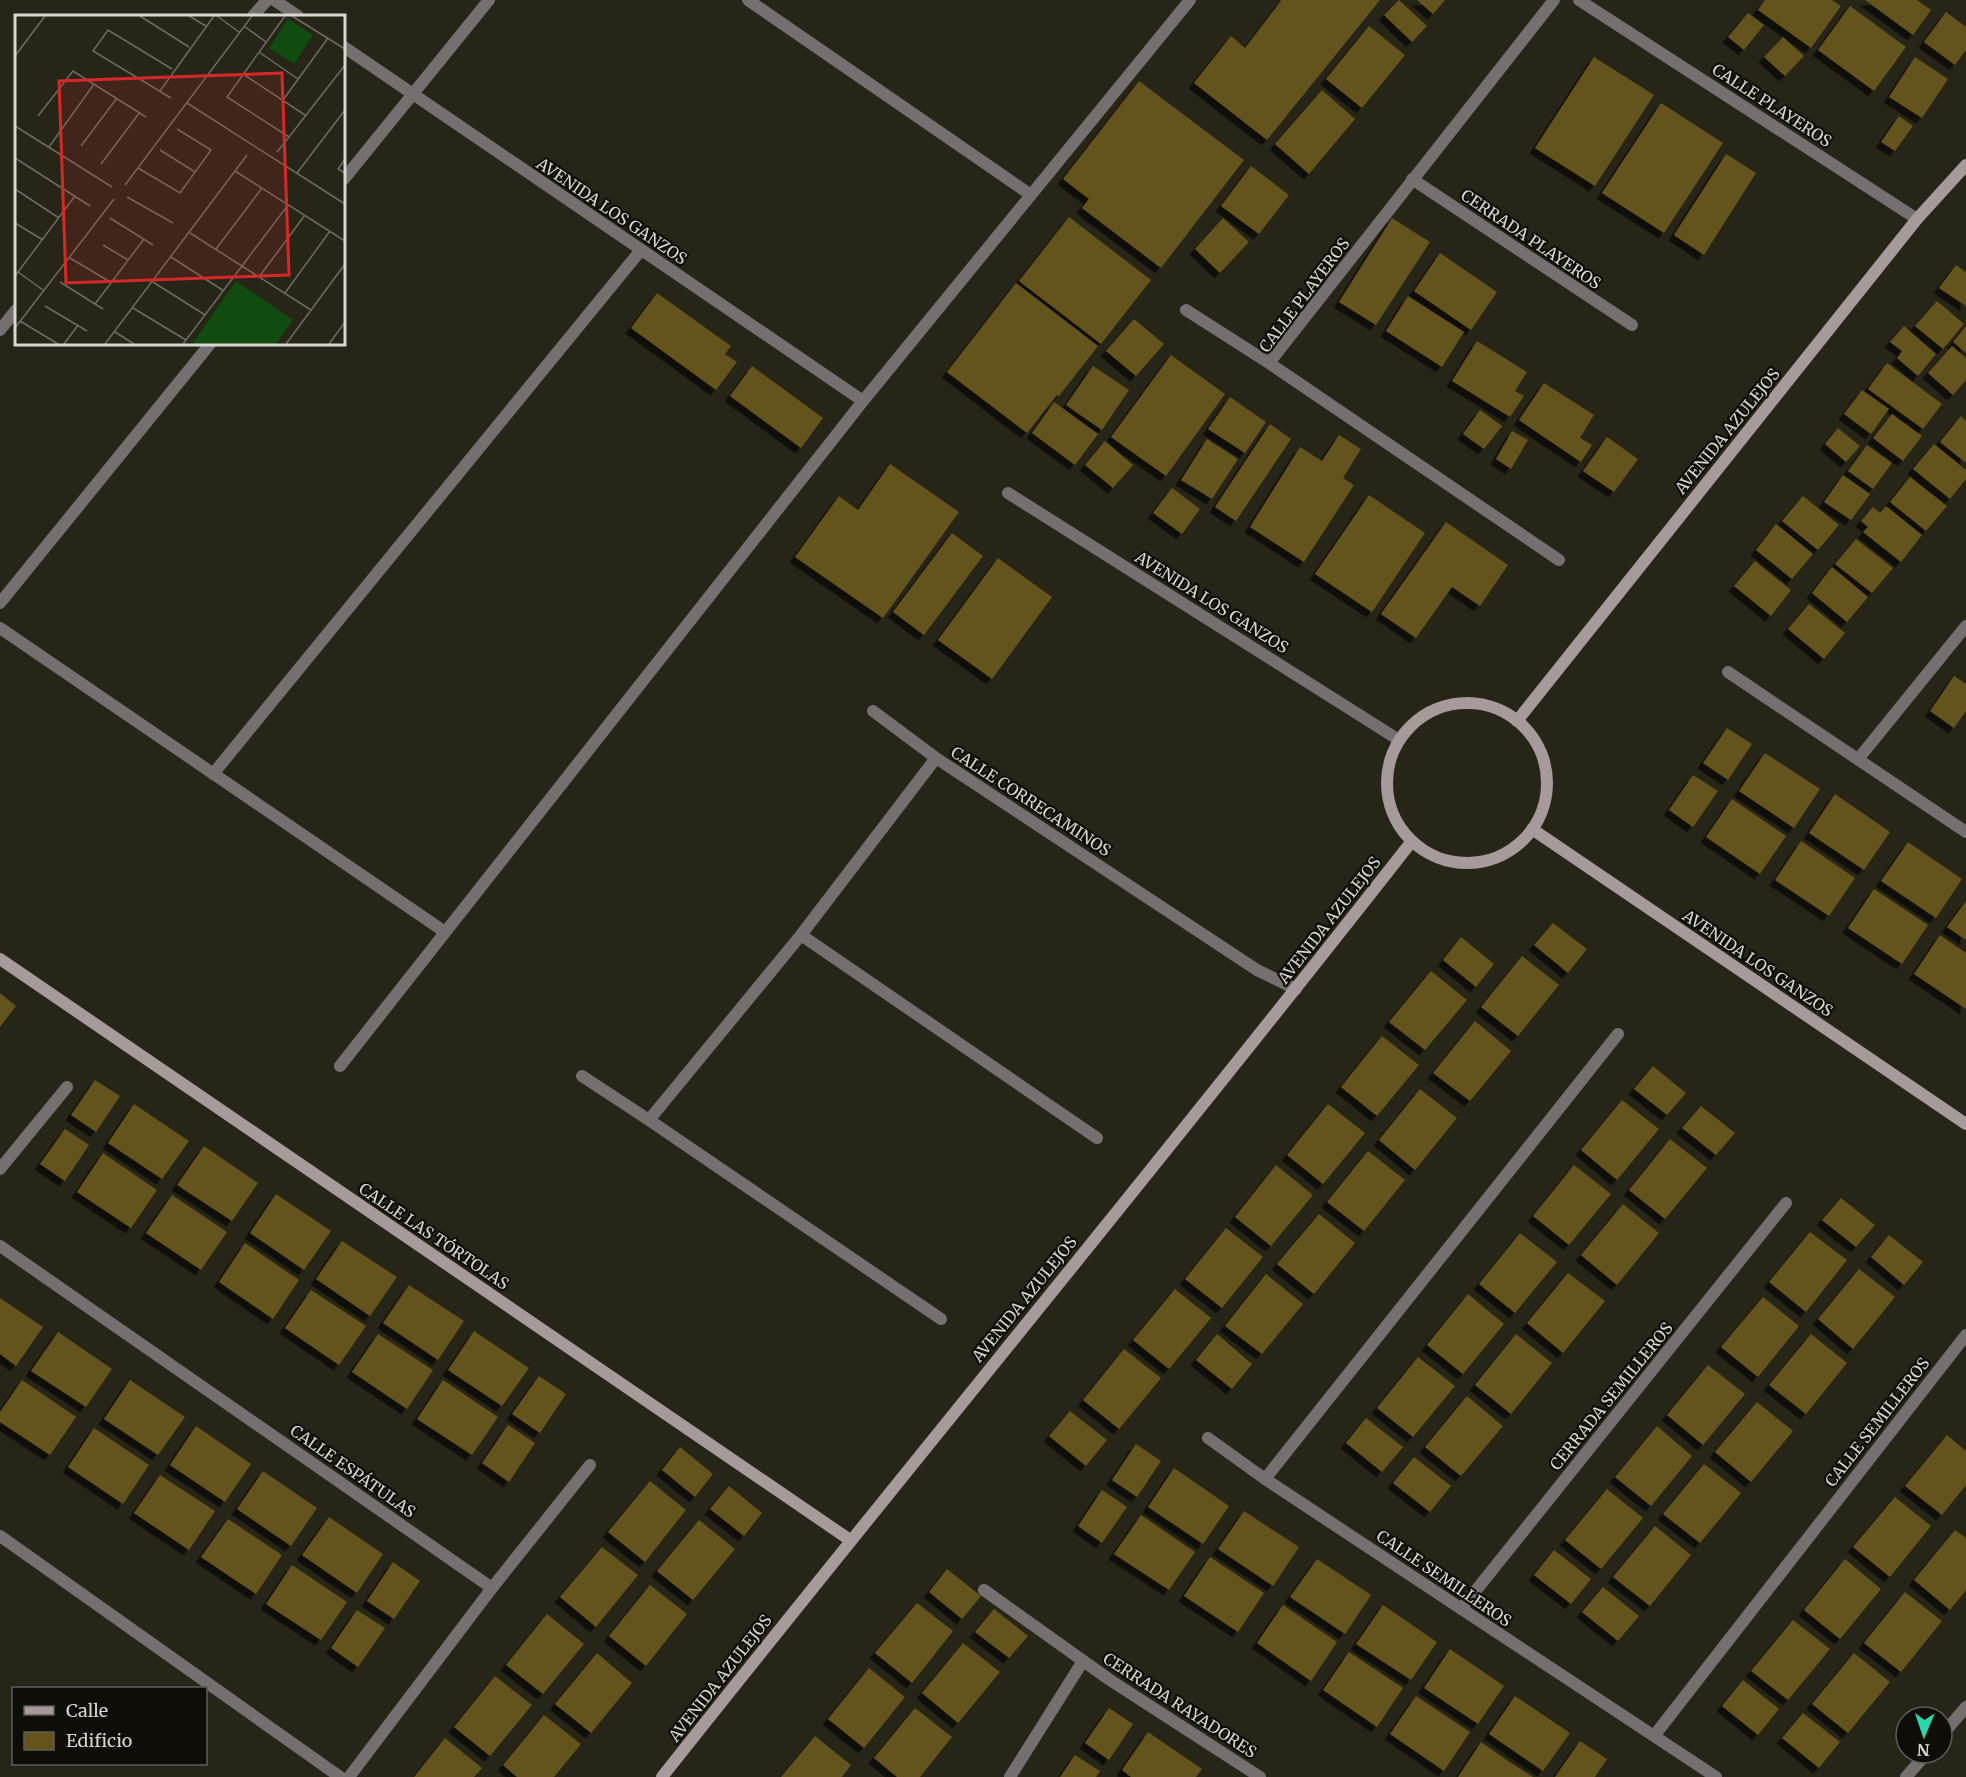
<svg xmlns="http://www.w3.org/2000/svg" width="1966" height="1777" viewBox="0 0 1966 1777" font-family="Merriweather,serif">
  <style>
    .building { fill: #64531a; filter: url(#shadow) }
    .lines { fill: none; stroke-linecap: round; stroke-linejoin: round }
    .street { stroke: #766f70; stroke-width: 12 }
    .secondary { stroke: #a69a9b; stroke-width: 12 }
    .labels { text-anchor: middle; stroke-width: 4.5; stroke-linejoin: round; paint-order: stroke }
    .street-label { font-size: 16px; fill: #d9d7cf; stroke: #0f0d08 }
    .inset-road { fill: none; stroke: #6e6c61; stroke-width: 1.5 }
    .view { fill: #d62828; fill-opacity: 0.15; stroke: #d62828; stroke-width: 3 }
    .inset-edge { fill: none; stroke: #d9d7cf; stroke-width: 3 }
  </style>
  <defs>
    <filter id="shadow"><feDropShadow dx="-5.5" dy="5.5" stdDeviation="0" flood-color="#0009"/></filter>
  </defs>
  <rect width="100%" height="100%" fill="#272418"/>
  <path class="building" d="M 1280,0 L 1380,0 L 1267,140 L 1194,83 L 1231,36 L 1245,48 L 1281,1 Z
    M 1399,0 L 1427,26 L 1412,42 L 1384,15 Z
    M 1417,0 L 1445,0 L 1433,14 Z
    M 1765,0 L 1832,0 L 1841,6 L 1811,48 L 1758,10 Z
    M 1865,0 L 1917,0 L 1931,10 L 1913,35 Z
    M 1850,6 L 1906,47 L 1874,91 L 1818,50 Z
    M 1946,12 L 1966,27 L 1966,50 L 1955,65 L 1924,42 Z
    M 1748,13 L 1764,25 L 1744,50 L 1728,37 Z
    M 1369,26 L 1405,55 L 1362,108 L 1326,79 Z
    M 1783,37 L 1804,56 L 1785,76 L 1764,57 Z
    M 1594,57 L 1654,95 L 1595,186 L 1535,148 Z
    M 1915,57 L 1948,79 L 1922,118 L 1889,97 Z
    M 1139,81 L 1244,160 L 1161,268 L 1082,208 L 1089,199 L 1063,179 Z
    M 1322,90 L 1355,119 L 1309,174 L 1275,144 Z
    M 1661,103 L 1723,143 L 1664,233 L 1602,193 Z
    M 1899,116 L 1913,126 L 1895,151 L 1881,142 Z
    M 1726,154 L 1756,173 L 1704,255 L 1674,235 Z
    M 1251,166 L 1289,195 L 1259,234 L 1221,206 Z
    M 1069,217 L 1151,280 L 1101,344 L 1019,281 Z
    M 1223,218 L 1249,242 L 1220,273 L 1195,249 Z
    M 1392,218 L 1430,242 L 1376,325 L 1339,302 Z
    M 1440,253 L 1497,292 L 1471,330 L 1414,291 Z
    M 1956,265 L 1966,272 L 1966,306 L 1939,288 Z
    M 1016,283 L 1098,346 L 1059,396 L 1057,395 L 1027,433 L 947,372 Z
    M 657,293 L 731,346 L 725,354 L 737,362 L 716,390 L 631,328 Z
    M 1408,296 L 1464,332 L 1442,367 L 1386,331 Z
    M 1937,301 L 1964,324 L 1943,349 L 1915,326 Z
    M 1134,319 L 1164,344 L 1136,376 L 1106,351 Z
    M 1904,326 L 1936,354 L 1918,376 L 1897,358 L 1902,351 L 1890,342 Z
    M 1966,326 L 1966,353 L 1953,342 Z
    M 1477,341 L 1527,372 L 1515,391 L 1524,396 L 1510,417 L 1452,381 Z
    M 1952,346 L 1966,358 L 1966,380 L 1953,395 L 1928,373 Z
    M 1171,355 L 1225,394 L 1166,476 L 1111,437 Z
    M 1887,363 L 1942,404 L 1923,429 L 1868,389 Z
    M 752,366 L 823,418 L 801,448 L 730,396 Z
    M 1093,366 L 1129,390 L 1102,430 L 1066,405 Z
    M 1544,383 L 1594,415 L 1580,438 L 1592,445 L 1581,462 L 1519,420 Z
    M 1862,390 L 1889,409 L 1871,434 L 1844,414 Z
    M 1230,397 L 1266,422 L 1245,453 L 1208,429 Z
    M 1054,402 L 1098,434 L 1075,465 L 1032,433 Z
    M 1480,410 L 1502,426 L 1484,449 L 1463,434 Z
    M 1892,414 L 1922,436 L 1903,461 L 1873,438 Z
    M 1961,416 L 1966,421 L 1966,463 L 1940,442 Z
    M 1270,424 L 1291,439 L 1236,521 L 1215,507 Z
    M 1838,428 L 1860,446 L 1846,462 L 1825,444 Z
    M 1512,431 L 1528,440 L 1511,469 L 1496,459 Z
    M 1339,435 L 1361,449 L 1343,478 L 1354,485 L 1304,562 L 1250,527 L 1300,447 L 1322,461 Z
    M 1607,437 L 1638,459 L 1614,492 L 1583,471 Z
    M 1207,439 L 1238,459 L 1212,499 L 1181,480 Z
    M 1105,441 L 1133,465 L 1113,488 L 1085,465 Z
    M 1934,444 L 1966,470 L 1966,479 L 1950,499 L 1913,469 Z
    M 1867,445 L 1892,463 L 1873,489 L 1848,471 Z
    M 890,464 L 959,512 L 883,618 L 795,557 L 839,496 L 858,510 Z
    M 1843,475 L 1870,494 L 1851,520 L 1824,502 Z
    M 1910,477 L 1947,506 L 1926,531 L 1890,502 Z
    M 1172,488 L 1200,509 L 1182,534 L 1153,513 Z
    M 1369,495 L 1425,533 L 1372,612 L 1315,574 Z
    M 1803,496 L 1839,525 L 1818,550 L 1782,521 Z
    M 1886,506 L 1922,535 L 1901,562 L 1863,532 L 1868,527 L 1861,521 L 1873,507 L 1880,513 Z
    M 1446,522 L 1508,565 L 1480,606 L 1452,587 L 1416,638 L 1381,614 Z
    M 1776,524 L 1813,554 L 1792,579 L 1756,550 Z
    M 952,533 L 983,556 L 924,635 L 893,612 Z
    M 1856,539 L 1893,568 L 1872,593 L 1835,564 Z
    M 998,558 L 1052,597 L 992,679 L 938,640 Z
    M 1755,561 L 1791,590 L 1771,616 L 1734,586 Z
    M 1832,567 L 1868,597 L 1847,622 L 1812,593 Z
    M 1809,604 L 1845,633 L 1824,659 L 1788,629 Z
    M 1954,676 L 1966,684 L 1966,711 L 1954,728 L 1930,711 Z
    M 1727,728 L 1752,744 L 1728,780 L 1703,763 Z
    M 1765,753 L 1820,789 L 1794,828 L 1739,791 Z
    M 1693,775 L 1718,791 L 1693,827 L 1669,810 Z
    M 1835,794 L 1890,832 L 1864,870 L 1809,833 Z
    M 1732,799 L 1786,836 L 1760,874 L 1706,837 Z
    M 1801,841 L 1855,878 L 1829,916 L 1775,880 Z
    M 1908,842 L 1962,879 L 1936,918 L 1881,881 Z
    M 1874,889 L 1928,925 L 1902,964 L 1848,928 Z
    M 1966,901 L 1966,940 L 1947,927 Z
    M 1553,923 L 1587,949 L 1568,973 L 1534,945 Z
    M 1940,935 L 1966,953 L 1966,1009 L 1914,974 Z
    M 1461,937 L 1494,964 L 1476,987 L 1443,960 Z
    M 1522,956 L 1559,985 L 1518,1036 L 1481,1007 Z
    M 1431,971 L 1467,1000 L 1425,1050 L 1389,1022 Z
    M 0,993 L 16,1006 L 0,1027 Z
    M 1475,1021 L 1511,1051 L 1470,1101 L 1433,1073 Z
    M 1382,1036 L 1419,1065 L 1377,1116 L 1341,1087 Z
    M 1653,1066 L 1686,1093 L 1667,1115 L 1634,1089 Z
    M 95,1080 L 120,1096 L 96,1132 L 71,1115 Z
    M 1420,1089 L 1457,1118 L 1415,1170 L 1379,1140 Z
    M 1622,1100 L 1659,1129 L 1617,1180 L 1581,1150 Z
    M 134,1104 L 189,1141 L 162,1179 L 108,1143 Z
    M 1328,1104 L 1365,1133 L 1323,1184 L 1287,1155 Z
    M 1701,1106 L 1735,1133 L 1716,1155 L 1682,1128 Z
    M 65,1129 L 89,1145 L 65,1181 L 40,1164 Z
    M 1670,1139 L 1707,1168 L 1665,1219 L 1629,1190 Z
    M 204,1146 L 258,1183 L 232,1221 L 177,1185 Z
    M 1368,1151 L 1405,1180 L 1364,1231 L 1327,1202 Z
    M 103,1153 L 157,1190 L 131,1228 L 77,1192 Z
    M 1276,1165 L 1313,1195 L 1271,1246 L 1235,1217 Z
    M 1574,1165 L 1611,1194 L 1569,1245 L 1533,1216 Z
    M 276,1194 L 331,1231 L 304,1270 L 250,1233 Z
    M 172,1195 L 227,1232 L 201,1270 L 146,1233 Z
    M 1841,1198 L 1875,1225 L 1856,1247 L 1822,1220 Z
    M 1623,1204 L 1659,1233 L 1617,1285 L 1581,1255 Z
    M 1319,1214 L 1355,1243 L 1314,1294 L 1277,1264 Z
    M 1226,1228 L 1263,1257 L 1222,1308 L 1185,1279 Z
    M 1810,1232 L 1847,1260 L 1806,1312 L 1769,1282 Z
    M 1520,1233 L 1557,1262 L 1515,1313 L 1479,1284 Z
    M 1889,1235 L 1923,1262 L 1904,1285 L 1871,1257 Z
    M 342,1241 L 397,1277 L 370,1316 L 316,1279 Z
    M 245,1243 L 299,1280 L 273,1319 L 219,1282 Z
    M 1859,1269 L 1895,1297 L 1853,1349 L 1818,1319 Z
    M 1568,1273 L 1605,1301 L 1563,1353 L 1527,1323 Z
    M 1266,1274 L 1303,1304 L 1262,1354 L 1225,1326 Z
    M 409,1285 L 464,1321 L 438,1360 L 383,1323 Z
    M 1175,1289 L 1211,1318 L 1169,1369 L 1133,1340 Z
    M 311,1290 L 366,1326 L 339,1365 L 285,1328 Z
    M 1468,1294 L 1504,1324 L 1463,1374 L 1427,1345 Z
    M 1763,1297 L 1799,1326 L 1758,1377 L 1721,1347 Z
    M 0,1298 L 43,1327 L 16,1366 L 0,1354 Z
    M 474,1331 L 529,1368 L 502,1406 L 448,1370 Z
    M 58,1332 L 112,1369 L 86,1407 L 31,1371 Z
    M 378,1334 L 433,1370 L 407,1409 L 352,1372 Z
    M 1217,1334 L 1252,1364 L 1232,1389 L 1196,1360 Z
    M 1516,1334 L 1552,1363 L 1511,1414 L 1475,1385 Z
    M 1811,1334 L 1847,1363 L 1806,1414 L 1769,1385 Z
    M 1124,1349 L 1161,1378 L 1119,1429 L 1083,1400 Z
    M 1418,1357 L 1455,1386 L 1413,1437 L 1377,1408 Z
    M 1708,1365 L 1745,1394 L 1703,1445 L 1667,1415 Z
    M 539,1376 L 566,1394 L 540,1433 L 512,1414 Z
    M 22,1380 L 76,1417 L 50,1455 L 0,1422 L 0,1412 Z
    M 130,1380 L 185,1417 L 158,1455 L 104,1419 Z
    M 443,1380 L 498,1417 L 472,1455 L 417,1419 Z
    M 1467,1396 L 1503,1426 L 1461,1476 L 1425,1447 Z
    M 1757,1402 L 1793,1431 L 1751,1482 L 1715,1452 Z
    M 1070,1411 L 1107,1440 L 1086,1466 L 1049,1436 Z
    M 1366,1418 L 1403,1447 L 1382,1472 L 1346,1443 Z
    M 508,1425 L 535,1443 L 509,1482 L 482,1463 Z
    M 196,1426 L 251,1464 L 225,1502 L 170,1465 Z
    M 1657,1426 L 1692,1456 L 1651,1506 L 1615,1477 Z
    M 94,1428 L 149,1465 L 123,1504 L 68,1467 Z
    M 1947,1435 L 1966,1451 L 1966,1485 L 1942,1515 L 1905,1486 Z
    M 1136,1444 L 1161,1461 L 1137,1497 L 1112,1480 Z
    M 680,1447 L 713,1474 L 695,1497 L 662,1470 Z
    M 1414,1457 L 1451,1486 L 1430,1512 L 1393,1483 Z
    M 1704,1464 L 1741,1493 L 1700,1543 L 1663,1514 Z
    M 1174,1468 L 1229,1506 L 1203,1544 L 1148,1507 Z
    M 263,1471 L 317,1508 L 291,1546 L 237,1509 Z
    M 160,1475 L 215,1511 L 189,1550 L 134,1513 Z
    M 650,1481 L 686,1510 L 645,1562 L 608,1532 Z
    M 729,1486 L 762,1513 L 744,1536 L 710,1509 Z
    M 1607,1489 L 1643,1518 L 1601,1569 L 1565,1540 Z
    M 1102,1490 L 1127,1507 L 1102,1543 L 1078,1526 Z
    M 1895,1497 L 1931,1526 L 1890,1577 L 1853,1547 Z
    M 1244,1511 L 1299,1547 L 1273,1586 L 1218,1549 Z
    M 1141,1515 L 1195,1552 L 1169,1590 L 1114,1554 Z
    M 329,1517 L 383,1554 L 357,1593 L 302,1555 Z
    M 228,1519 L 282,1555 L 256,1594 L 201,1557 Z
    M 699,1520 L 735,1549 L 693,1600 L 657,1571 Z
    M 1655,1526 L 1691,1555 L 1650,1606 L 1613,1577 Z
    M 1955,1530 L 1966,1538 L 1966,1590 L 1950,1610 L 1914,1580 Z
    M 602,1547 L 638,1575 L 596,1627 L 560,1597 Z
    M 1554,1550 L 1591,1579 L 1571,1604 L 1534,1575 Z
    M 1210,1557 L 1264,1593 L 1238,1632 L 1184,1596 Z
    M 1317,1559 L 1371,1595 L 1345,1634 L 1290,1597 Z
    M 1845,1559 L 1881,1589 L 1840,1639 L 1804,1610 Z
    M 393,1562 L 420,1581 L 394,1619 L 367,1601 Z
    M 292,1565 L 347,1602 L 321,1640 L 266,1604 Z
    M 947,1569 L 981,1596 L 962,1619 L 929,1592 Z
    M 650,1585 L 687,1614 L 646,1666 L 609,1636 Z
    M 1603,1587 L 1639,1616 L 1618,1641 L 1582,1612 Z
    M 1905,1592 L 1942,1621 L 1901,1672 L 1864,1643 Z
    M 917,1603 L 953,1631 L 912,1683 L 875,1653 Z
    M 1283,1605 L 1337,1642 L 1311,1681 L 1257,1643 Z
    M 1383,1605 L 1437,1642 L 1411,1680 L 1356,1644 Z
    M 994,1609 L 1028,1636 L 1009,1658 L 975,1632 Z
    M 357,1610 L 385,1628 L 358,1667 L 331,1648 Z
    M 547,1614 L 584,1644 L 543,1694 L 506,1665 Z
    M 1793,1620 L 1830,1649 L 1788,1700 L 1751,1671 Z
    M 963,1643 L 1000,1672 L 958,1723 L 922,1693 Z
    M 1450,1649 L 1504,1686 L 1478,1724 L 1424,1688 Z
    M 1349,1652 L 1403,1688 L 1377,1727 L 1323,1690 Z
    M 597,1653 L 632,1683 L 591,1733 L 555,1704 Z
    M 1854,1653 L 1890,1682 L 1848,1733 L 1812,1704 Z
    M 869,1668 L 905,1697 L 864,1748 L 828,1719 Z
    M 495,1676 L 532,1705 L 490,1756 L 454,1727 Z
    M 1743,1680 L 1779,1709 L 1758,1735 L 1722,1706 Z
    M 1416,1696 L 1470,1732 L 1444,1771 L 1390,1734 Z
    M 1515,1696 L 1570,1733 L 1543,1771 L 1489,1734 Z
    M 915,1708 L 952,1737 L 920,1777 L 897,1777 L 874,1758 Z
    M 1109,1708 L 1133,1724 L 1109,1760 L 1085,1743 Z
    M 1803,1713 L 1840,1742 L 1819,1768 L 1782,1738 Z
    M 544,1715 L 581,1744 L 554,1777 L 517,1777 L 503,1765 Z
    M 1148,1732 L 1202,1769 L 1196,1777 L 1131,1777 L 1122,1770 Z
    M 815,1736 L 851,1765 L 842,1777 L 781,1777 Z
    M 445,1738 L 482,1768 L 474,1777 L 414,1777 Z
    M 1580,1741 L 1607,1759 L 1595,1777 L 1555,1777 Z
    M 1481,1742 L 1508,1761 L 1533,1777 L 1458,1777 Z
    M 1075,1755 L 1100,1771 L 1096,1777 L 1060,1777 Z"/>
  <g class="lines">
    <path class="street" d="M 274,0 L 298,16
      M 748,0 L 1031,195
      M 1579,0 L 1917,219
      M 253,16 L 267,0
      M 344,47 L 863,401
      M 344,179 L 489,0
      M 1412,179 L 1632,325
      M 1186,310 L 1269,363 L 1559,560
      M 0,330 L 16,310
      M 1269,363 L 1554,0
      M 1008,493 L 1399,740
      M 0,603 L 210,344
      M 0,628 L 445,932
      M 1728,672 L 1966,832
      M 873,711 L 936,758
      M 1859,758 L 1966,626
      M 213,774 L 641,250
      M 801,935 L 1097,1138
      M 340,1066 L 863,401 L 1190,0
      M 582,1076 L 649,1120
      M 0,1169 L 67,1087
      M 0,1246 L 492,1588 L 349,1777
      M 941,1319 L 649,1120 L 801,935 L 936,758 L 1257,970 L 1296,989
      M 1208,1438 L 1265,1479 L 1716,1777
      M 1265,1479 L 1618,1034
      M 0,1536 L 340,1777
      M 492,1588 L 590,1465
      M 984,1590 L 1110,1680 L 1260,1777
      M 1461,1609 L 1786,1203
      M 1942,1735 L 1966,1707
      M 1654,1736 L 1966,1335
      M 1010,1777 L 1083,1661
      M 1906,1777 L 1927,1753"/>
    <path class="secondary" d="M1387 783a80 80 0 1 1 160 0a80 80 0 1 1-160 0Z
      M 1517,721 L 1917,219 L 1966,165
      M 1532,829 L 1966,1124
      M 0,959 L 850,1540
      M 662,1777 C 910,1464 1166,1156 1412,841"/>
  </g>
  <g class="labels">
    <g class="street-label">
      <text transform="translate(1772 105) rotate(33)" y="6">CALLE PLAYEROS</text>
      <text transform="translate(612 211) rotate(34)" y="6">AVENIDA LOS GANZOS</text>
      <text transform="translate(1531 239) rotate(34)" y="6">CERRADA PLAYEROS</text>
      <text transform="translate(1304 295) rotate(-53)" y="6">CALLE PLAYEROS</text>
      <text transform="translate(1727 431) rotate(-51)" y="6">AVENIDA AZULEJOS</text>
      <text transform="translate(1212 602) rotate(32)" y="6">AVENIDA LOS GANZOS</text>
      <text transform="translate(1031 801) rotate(33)" y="6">CALLE CORRECAMINOS</text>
      <text transform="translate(1329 920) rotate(-52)" y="6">AVENIDA AZULEJOS</text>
      <text transform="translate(1758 963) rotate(34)" y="6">AVENIDA LOS GANZOS</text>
      <text transform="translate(434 1236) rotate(34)" y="6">CALLE LAS TÓRTOLAS</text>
      <text transform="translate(1024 1299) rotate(-51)" y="6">AVENIDA AZULEJOS</text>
      <text transform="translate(1611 1396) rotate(-51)" y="6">CERRADA SEMILLEROS</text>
      <text transform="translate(1877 1422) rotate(-52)" y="6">CALLE SEMILLEROS</text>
      <text transform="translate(353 1471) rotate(35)" y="6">CALLE ESPÁTULAS</text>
      <text transform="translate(1444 1578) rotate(34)" y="6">CALLE SEMILLEROS</text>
      <text transform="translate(720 1678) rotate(-52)" y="6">AVENIDA AZULEJOS</text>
      <text transform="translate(1180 1705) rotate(33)" y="6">CERRADA RAYADORES</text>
    </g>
  </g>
  <g transform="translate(15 15)">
    <rect width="330" height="330" fill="#272418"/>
    <path d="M 273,4 L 298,20 L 279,49 L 254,33 ZM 221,266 L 278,305 L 261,329 L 177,329 Z" fill="#104c0f"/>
    <path class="inset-road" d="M 125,1 L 174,32M 174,1 L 191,11M 202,1 L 224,17M 270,1 L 212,82 L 274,122 L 330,50M 277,1 L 330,34M 229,11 L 251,27M 244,37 L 283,64M 0,41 L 30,1M 228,59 L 290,100M 145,76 L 199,1M 156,83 L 78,36 L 93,15 L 157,54M 268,85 L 313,23M 172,88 L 330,189M 23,101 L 58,56 L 131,102M 0,111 L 97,172M 66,131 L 102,83M 34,132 L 79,69M 145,135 L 180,157M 262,137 L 274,122M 0,143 L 75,191M 330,144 L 323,154 L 330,158M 86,149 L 125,97M 123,153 L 165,178 L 196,135 L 162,114M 220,156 L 330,226M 282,158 L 330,95M 110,170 L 237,1M 0,174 L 44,203M 112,182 L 158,208M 95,203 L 138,230M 0,208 L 28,225M 175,218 L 296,295M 88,230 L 113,245M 201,234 L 247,173M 156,242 L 209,276M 55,243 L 97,268M 3,257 L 28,275M 0,261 L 60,181M 244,262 L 290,200M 45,267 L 88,294M 138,267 L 190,300M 270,278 L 315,216M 80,289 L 129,224M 30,291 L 72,316M 118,293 L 171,325M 5,306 L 43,329M 0,313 L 99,184M 100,317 L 119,329M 49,329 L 63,310M 90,329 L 232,140M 168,329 L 273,190M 271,329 L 330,249M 314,329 L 330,307"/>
    <path class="view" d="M 267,58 L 274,260 L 51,268 L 44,66 Z"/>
    <rect width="330" height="330" class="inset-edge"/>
  </g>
  <rect x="12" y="1687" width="195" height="78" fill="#0f0d08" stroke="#605e58" stroke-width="1.5"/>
  <rect x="24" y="1706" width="30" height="9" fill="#a69a9b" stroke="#605e58" stroke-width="1.5"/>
  <text x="66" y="1717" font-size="18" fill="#d9d7cf">Calle</text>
  <rect x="24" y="1732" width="30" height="18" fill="#64531a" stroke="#605e58" stroke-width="1.5"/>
  <text x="66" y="1747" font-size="18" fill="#d9d7cf">Edificio</text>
  <g transform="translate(1924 1735) rotate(182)"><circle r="28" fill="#0f0d08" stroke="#605e58" stroke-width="1.5"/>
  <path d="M0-4.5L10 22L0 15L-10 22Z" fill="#2cd5ab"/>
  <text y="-9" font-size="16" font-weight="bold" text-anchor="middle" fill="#d9d7cf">N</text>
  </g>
</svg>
